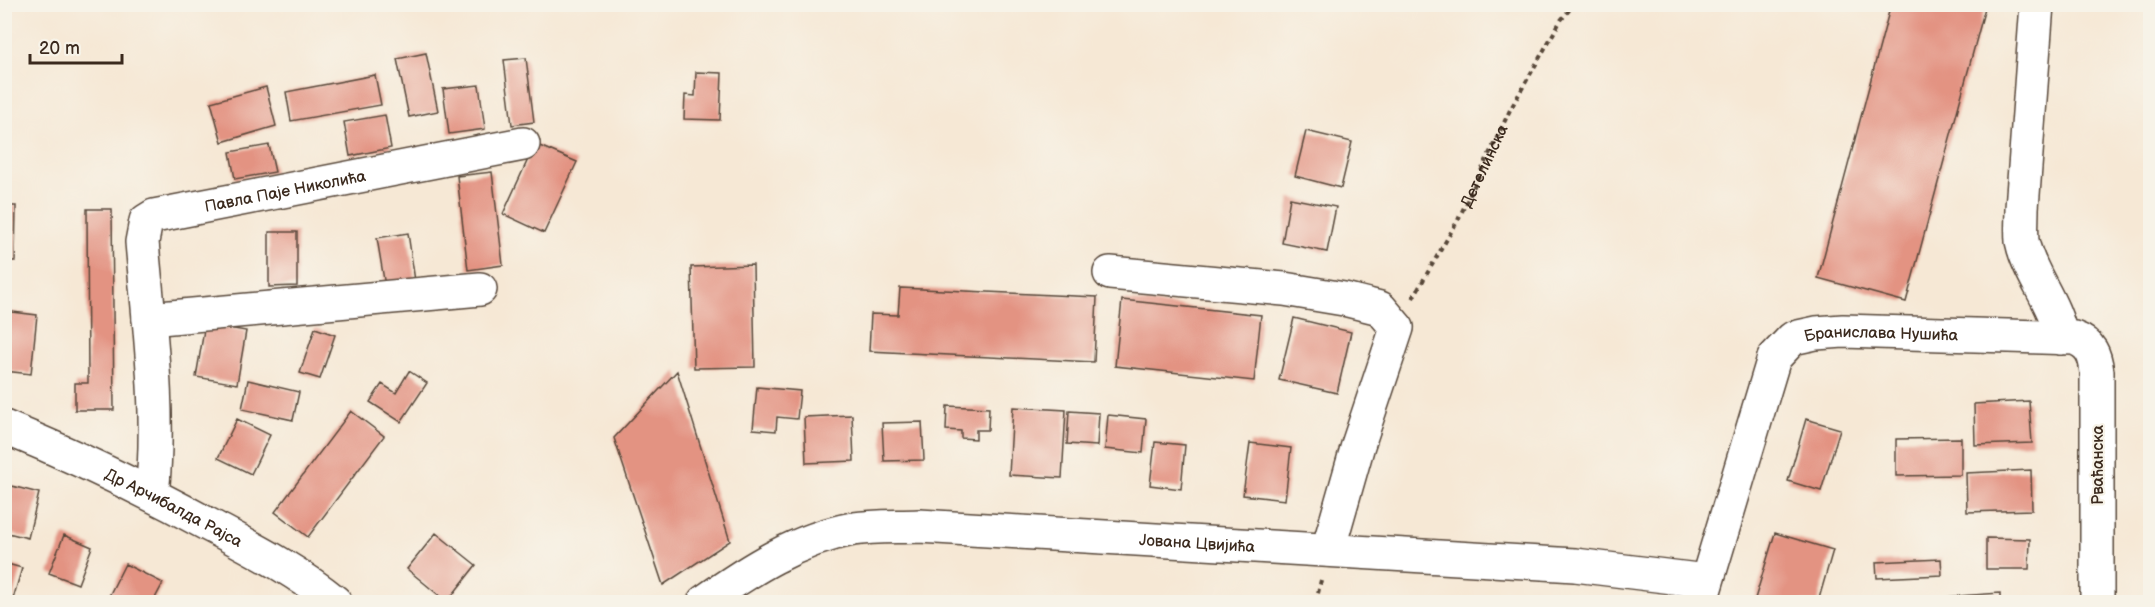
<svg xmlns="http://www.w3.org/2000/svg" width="2155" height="607" viewBox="0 0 2155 607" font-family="'Balsamiq Sans',sans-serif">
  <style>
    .building { fill: #e39382 }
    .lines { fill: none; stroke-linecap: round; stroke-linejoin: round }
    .minor-casing { stroke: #574639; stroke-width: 36 }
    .path { stroke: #574639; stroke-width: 4; stroke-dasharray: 4.5 4.5; stroke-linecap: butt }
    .minor { stroke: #fff; stroke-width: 33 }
    .labels { text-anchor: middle; stroke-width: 4.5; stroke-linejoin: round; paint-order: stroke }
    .street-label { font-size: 16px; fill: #3b2a1e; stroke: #f7f3e8 }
  </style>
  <rect width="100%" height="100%" fill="#f7f3e8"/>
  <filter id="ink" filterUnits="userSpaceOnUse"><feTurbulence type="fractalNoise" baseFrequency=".0167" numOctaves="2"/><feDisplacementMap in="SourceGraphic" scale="12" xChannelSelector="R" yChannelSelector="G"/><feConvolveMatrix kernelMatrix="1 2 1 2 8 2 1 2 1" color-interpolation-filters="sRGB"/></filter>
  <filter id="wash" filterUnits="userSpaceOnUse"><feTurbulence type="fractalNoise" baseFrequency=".008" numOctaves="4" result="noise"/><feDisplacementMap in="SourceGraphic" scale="24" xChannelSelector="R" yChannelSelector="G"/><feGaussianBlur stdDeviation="1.35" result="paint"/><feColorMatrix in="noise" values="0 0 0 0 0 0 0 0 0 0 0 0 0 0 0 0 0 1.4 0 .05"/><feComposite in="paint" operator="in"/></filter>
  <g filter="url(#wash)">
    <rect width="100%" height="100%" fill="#f6e8d5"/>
    <g id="blocks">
      <path class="building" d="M 1891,4 L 1986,4 L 1906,302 L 1818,278 Z
        M 426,53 L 438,111 L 409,117 L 397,59 Z
        M 526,58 L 534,122 L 512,125 L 504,60 Z
        M 696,72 L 722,73 L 720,120 L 684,119 L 685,95 L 695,96 Z
        M 375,75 L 381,105 L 291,121 L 286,92 Z
        M 479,85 L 485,129 L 449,134 L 443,89 Z
        M 266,87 L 276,126 L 222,142 L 211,102 Z
        M 385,115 L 391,148 L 350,156 L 344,122 Z
        M 1306,131 L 1352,142 L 1341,188 L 1295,176 Z
        M 535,144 L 577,162 L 544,233 L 503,214 Z
        M 269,145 L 275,172 L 235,179 L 230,152 Z
        M 492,172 L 503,265 L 468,270 L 457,176 Z
        M 1290,198 L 1336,207 L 1327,252 L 1282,243 Z
        M 4,206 L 16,206 L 15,261 L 4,261 Z
        M 87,209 L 112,209 L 114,410 L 75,410 L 75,383 L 88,383 Z
        M 269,232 L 297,232 L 297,286 L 269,287 Z
        M 408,233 L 415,281 L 385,286 L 377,238 Z
        M 753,265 L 755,367 L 694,368 L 691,267 Z
        M 900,288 L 1097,297 L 1094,362 L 869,351 L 871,314 L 898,315 Z
        M 1122,300 L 1261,315 L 1254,381 L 1115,366 Z
        M 4,311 L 37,315 L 31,374 L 4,371 Z
        M 1294,318 L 1351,332 L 1337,393 L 1279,380 Z
        M 205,324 L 246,331 L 237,384 L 196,377 Z
        M 315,328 L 335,335 L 320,379 L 300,373 Z
        M 409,371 L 427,383 L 401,422 L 370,402 L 382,384 L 396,393 Z
        M 677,371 L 730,541 L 663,585 L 614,438 Z
        M 248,380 L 299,392 L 293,420 L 242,409 Z
        M 757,387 L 800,391 L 797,419 L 777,417 L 776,431 L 753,429 Z
        M 2029,401 L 2032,443 L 1975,445 L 1974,404 Z
        M 947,406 L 989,408 L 988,430 L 976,430 L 976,439 L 961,438 L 961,431 L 946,430 Z
        M 1013,407 L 1066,410 L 1062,478 L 1009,475 Z
        M 351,411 L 384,436 L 308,537 L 275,512 Z
        M 1069,411 L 1099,413 L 1097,446 L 1067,444 Z
        M 852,415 L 854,461 L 806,463 L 804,417 Z
        M 1108,415 L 1146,419 L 1143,453 L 1105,449 Z
        M 237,419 L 270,435 L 251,474 L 218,458 Z
        M 1806,419 L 1840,429 L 1821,491 L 1788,481 Z
        M 922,422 L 924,460 L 884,461 L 882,423 Z
        M 1961,438 L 1961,475 L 1896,476 L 1896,439 Z
        M 1155,442 L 1185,445 L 1181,489 L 1150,485 Z
        M 1250,443 L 1291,448 L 1285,500 L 1243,495 Z
        M 2031,470 L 2032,510 L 1967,512 L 1966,473 Z
        M 4,484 L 39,493 L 28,538 L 4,532 Z
        M 436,533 L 476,565 L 447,602 L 407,569 Z
        M 1775,533 L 1833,550 L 1818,602 L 1754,602 Z
        M 64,535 L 92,547 L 78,584 L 49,573 Z
        M 1986,538 L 2030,539 L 2029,569 L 1986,569 Z
        M 1941,559 L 1942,575 L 1877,578 L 1876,562 Z
        M 4,563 L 22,568 L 13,599 L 4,596 Z
        M 125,564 L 163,583 L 153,602 L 106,602 Z
        M 2000,593 L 2000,602 L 1945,602 L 1945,597 Z
        M 860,599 L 860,602 L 845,602 L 845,601 Z"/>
    </g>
  </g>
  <g filter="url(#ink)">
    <use href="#blocks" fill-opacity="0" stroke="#574639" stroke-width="1.5"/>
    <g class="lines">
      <g class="minor-casing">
        <g id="minor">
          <path d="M 2037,4 L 2022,208 C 2022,218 2021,230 2022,241 C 2029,275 2056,303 2061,338"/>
          <path d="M 1110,273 L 1284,289 L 1344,299 L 1380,308 L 1397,328 L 1358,445 L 1328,550"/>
          <path d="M 149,319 L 480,289"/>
          <path id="s2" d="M 4,427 C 75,456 143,489 211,526 C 254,549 297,571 335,602"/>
          <path id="s3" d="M 152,494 C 161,412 149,324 142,242 L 146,221 L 154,216 L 523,144"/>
          <path id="s4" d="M 1701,601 L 1774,358 L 1793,338 L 1816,333 L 1843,331 L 2074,338 C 2091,344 2095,355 2097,372 L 2097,602"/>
          <path id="s5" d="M 704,602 C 749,570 797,539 853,529 C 875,526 897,527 919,526 L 1575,565 L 1706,581"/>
        </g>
      </g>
      <g class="path">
        <path id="s1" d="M 1413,298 L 1458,220 L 1510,110 L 1561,20 L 1574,4"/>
        <path d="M 1316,602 L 1321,580"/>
      </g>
      <use href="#minor" class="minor"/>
    </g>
  </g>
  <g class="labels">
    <g class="street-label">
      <text dy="6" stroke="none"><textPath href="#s1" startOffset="150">Детелинска</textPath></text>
      <text dy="6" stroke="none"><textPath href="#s3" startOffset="417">Павла Паје Николића</textPath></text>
      <text dy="6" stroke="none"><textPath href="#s4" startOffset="370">Бранислава Нушића</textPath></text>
      <text transform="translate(2097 465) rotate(-90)" y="6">Рваћанска</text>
      <text dy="6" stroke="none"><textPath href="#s2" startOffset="188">Др Арчибалда Рајса</textPath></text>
      <text dy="6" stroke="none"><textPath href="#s5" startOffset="512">Јована Цвијића</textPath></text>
    </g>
  </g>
  <rect width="2155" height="607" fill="none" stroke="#f7f3e8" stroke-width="24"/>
  <path d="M30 54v9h92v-9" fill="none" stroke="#3b2a1e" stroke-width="3"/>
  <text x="39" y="54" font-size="18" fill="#3b2a1e" stroke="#f7f3e8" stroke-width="4.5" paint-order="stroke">20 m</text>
</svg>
